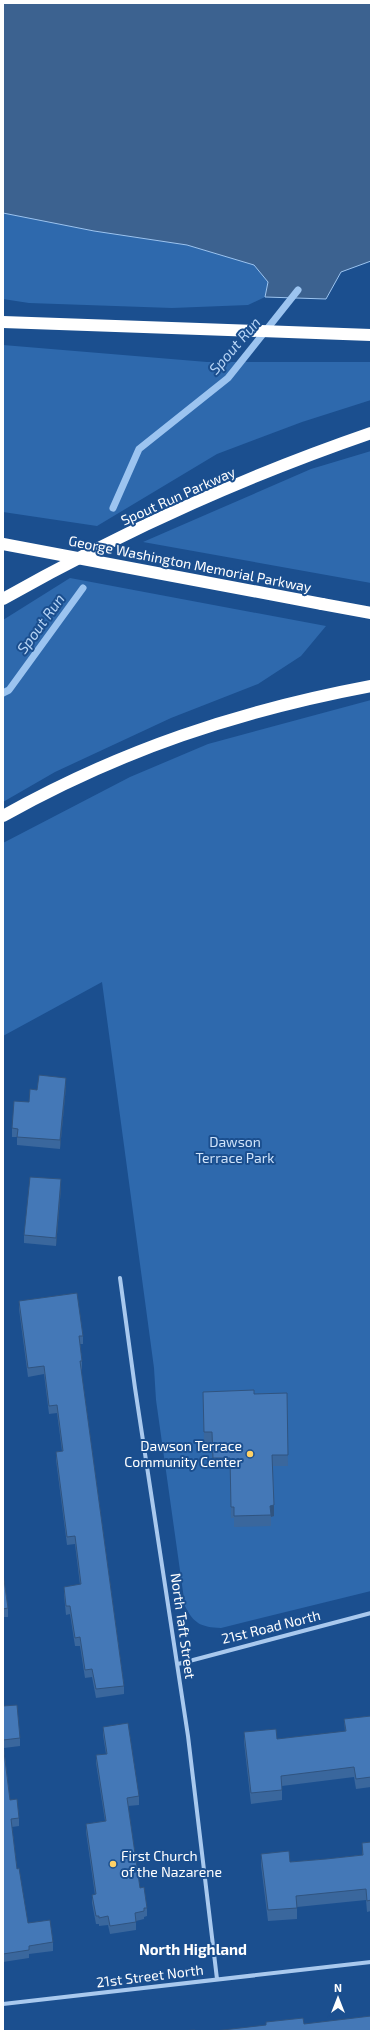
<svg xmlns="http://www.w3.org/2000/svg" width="374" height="2034" viewBox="0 0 374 2034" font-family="'Exo 2',sans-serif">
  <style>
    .green { fill: #2e69ad }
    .water { fill: #3c6290; stroke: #9cc4f0 }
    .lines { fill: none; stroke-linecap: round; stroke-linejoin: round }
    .stream { stroke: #9cc4f0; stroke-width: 7 }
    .minor { stroke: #a9c9ee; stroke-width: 4 }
    .motorway { stroke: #fff; stroke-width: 12 }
    .motorway-bridge { stroke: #fff; stroke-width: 12 }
    .wall { fill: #3a679d }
    .shaded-wall { fill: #305480 }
    .building { fill: #4478b7; stroke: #305480 }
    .poi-dot { fill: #ffd166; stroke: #1b4f8f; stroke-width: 1.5 }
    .labels { text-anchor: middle; stroke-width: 4; stroke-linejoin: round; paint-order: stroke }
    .street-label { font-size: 14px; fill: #fff; stroke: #1b4f8f }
    .park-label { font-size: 14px; fill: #cfe3fa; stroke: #1b4f8f }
    .poi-label { font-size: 14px; fill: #fff; stroke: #1b4f8f; text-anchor: end }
    .water-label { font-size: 15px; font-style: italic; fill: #b5d3f5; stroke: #1b4f8f }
    .neighbourhood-label { font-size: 15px; font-weight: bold; fill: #fff; stroke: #1b4f8f }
  </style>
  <rect width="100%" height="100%" fill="#1b4f8f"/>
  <path class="green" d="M 3,213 L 94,231 L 187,245 L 254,265 L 268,282 L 265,297 L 248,305 L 172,308 L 29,303 L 3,299 Z
    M 3,345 L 207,362 L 371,362 L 371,400 L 302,422 L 217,454 L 97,526 L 3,512 Z
    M 371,451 L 371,583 L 143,542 L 311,469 Z
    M 70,578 L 326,626 L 301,656 L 258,684 L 171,718 L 55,772 L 3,802 L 3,620 Z
    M 371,700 L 371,1591 L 221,1628 C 201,1627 194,1624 185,1606 L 156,1400 L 154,1368 L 102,982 L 3,1036 L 3,843 L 130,777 L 208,744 Z"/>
  <path class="water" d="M 3,3 L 371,3 L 371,261 L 341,272 L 326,299 L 265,297 L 268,282 L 254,265 L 187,245 L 94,231 L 3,213 Z"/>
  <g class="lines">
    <path class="stream" d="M 113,508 L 139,449 L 228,378 L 298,290
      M 3,693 L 9,690 L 83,588"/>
    <path class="minor" d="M 120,1278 L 135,1388 L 188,1736 L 217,1979
      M 178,1664 L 371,1613
      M 3,2004 L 371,1962"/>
    <path class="motorway" d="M 3,322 L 371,335
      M 3,599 C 118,534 246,476 371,433
      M 322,604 L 371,613
      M 3,816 C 121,750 238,711 371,686"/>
    <path class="motorway-bridge" d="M 3,544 L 322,604"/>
  </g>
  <path class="wall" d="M 66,1086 L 60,1149 L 17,1145 L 17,1137 L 12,1137 L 12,1128 L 29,1102 L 37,1090 Z
    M 61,1188 L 56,1246 L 24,1243 L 24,1235 Z
    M 19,1301 L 83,1336 L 83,1344 L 80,1344 L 82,1361 L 82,1369 L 81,1370 L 124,1686 L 124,1694 L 96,1698 L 92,1677 L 85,1678 L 80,1646 L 75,1646 L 70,1614 L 66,1615 L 64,1595 L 64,1587 L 80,1585 L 75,1544 L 67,1545 L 56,1460 L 56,1452 L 62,1451 L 57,1413 L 49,1414 L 44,1374 L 28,1377 L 19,1309 Z
    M 203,1392 L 254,1394 L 287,1393 L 288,1466 L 272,1466 L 274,1516 L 271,1517 L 271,1526 L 234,1527 L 234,1518 L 231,1518 L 230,1469 L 213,1469 L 212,1443 L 204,1443 Z
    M 3,1573 L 8,1608 L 8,1617 L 3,1617 Z
    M 3,1706 L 20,1738 L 20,1746 L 4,1748 L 10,1800 L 19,1818 L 19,1826 L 12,1827 L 17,1869 L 28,1923 L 53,1942 L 53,1951 L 29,1954 L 29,1958 L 3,1962 Z
    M 371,1716 L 371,1787 L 356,1789 L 354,1777 L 282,1786 L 282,1800 L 251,1804 L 244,1742 L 244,1732 L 277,1739 L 345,1732 L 344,1719 Z
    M 103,1727 L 139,1796 L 139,1805 L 128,1806 L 140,1888 L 147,1908 L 147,1916 L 144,1917 L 144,1919 L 136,1921 L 136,1930 L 110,1934 L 108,1925 L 99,1926 L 99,1924 L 96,1924 L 92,1903 L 92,1895 L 95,1895 L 86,1832 L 86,1824 L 105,1821 L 96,1763 L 96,1755 L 106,1754 L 103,1735 Z
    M 371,1842 L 371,1911 L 367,1912 L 366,1900 L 297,1907 L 297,1919 L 268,1921 L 261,1865 L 261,1854 L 290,1862 L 326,1859 L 362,1855 L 362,1843 Z"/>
  <path class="shaded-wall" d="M 66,1078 L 66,1086 L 60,1149 L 60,1140 Z
    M 61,1179 L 61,1188 L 56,1246 L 56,1238 Z
    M 274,1505 L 274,1516 L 271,1517 L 270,1506 Z"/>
  <path class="building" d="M 39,1075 L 66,1078 L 60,1140 L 17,1137 L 18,1129 L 12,1128 L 14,1101 L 29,1102 L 30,1089 L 37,1090 Z
    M 30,1177 L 61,1179 L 56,1238 L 24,1235 Z
    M 77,1293 L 83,1336 L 79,1336 L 82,1361 L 80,1361 L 124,1686 L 96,1689 L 92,1669 L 85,1670 L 80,1637 L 75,1638 L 70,1606 L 66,1606 L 64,1587 L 81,1584 L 75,1536 L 67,1537 L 56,1452 L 63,1451 L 57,1405 L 49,1406 L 44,1366 L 28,1368 L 19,1301 Z
    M 254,1390 L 254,1394 L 287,1393 L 288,1455 L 272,1455 L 274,1505 L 270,1506 L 271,1515 L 234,1516 L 234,1507 L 231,1507 L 230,1458 L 213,1458 L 212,1432 L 204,1432 L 203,1392 Z
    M 3,1573 L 8,1608 L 3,1609 Z
    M 17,1705 L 20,1738 L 3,1740 L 3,1706 Z
    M 371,1716 L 371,1777 L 356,1779 L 354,1767 L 281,1776 L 282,1790 L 251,1793 L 244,1732 L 276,1729 L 277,1739 L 346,1731 L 344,1719 Z
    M 128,1723 L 139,1796 L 127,1798 L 140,1888 L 144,1887 L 147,1908 L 144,1908 L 144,1911 L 135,1913 L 136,1922 L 110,1926 L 108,1916 L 99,1918 L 99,1916 L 96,1916 L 92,1895 L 96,1894 L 86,1824 L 106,1821 L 96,1755 L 107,1754 L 103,1727 Z
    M 3,1744 L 10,1800 L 17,1799 L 19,1818 L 11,1819 L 17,1869 L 19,1868 L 28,1923 L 50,1920 L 53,1942 L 29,1946 L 29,1950 L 3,1954 Z
    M 371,1842 L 371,1900 L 367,1901 L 366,1889 L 296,1896 L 297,1908 L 268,1910 L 261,1854 L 289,1851 L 290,1862 L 326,1859 L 363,1855 L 362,1843 Z
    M 371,2016 L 371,2031 L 214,2031 L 266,2025 L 266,2022 L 303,2018 L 304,2024 Z
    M 195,2030 L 195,2031 L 180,2031 Z"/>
  <g class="poi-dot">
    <circle cx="250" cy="1454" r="4"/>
    <circle cx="113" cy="1864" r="4"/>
  </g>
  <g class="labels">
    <g class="street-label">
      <text transform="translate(178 496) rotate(-24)" y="5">Spout Run Parkway</text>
      <text transform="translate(190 564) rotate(11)" y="5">George Washington Memorial Parkway</text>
      <text transform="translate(183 1626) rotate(82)" y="5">North Taft Street</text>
      <text transform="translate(271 1627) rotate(-14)" y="5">21st Road North</text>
      <text transform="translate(150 1976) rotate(-7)" y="5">21st Street North</text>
    </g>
    <g class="park-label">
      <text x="235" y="1147">Dawson<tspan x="235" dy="16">Terrace Park</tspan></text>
    </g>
    <g class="poi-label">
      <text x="242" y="1451">Dawson Terrace<tspan x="242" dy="16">Community Center</tspan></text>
      <text x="121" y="1861" text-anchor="start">First Church<tspan x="121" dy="16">of the Nazarene</tspan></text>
    </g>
    <g class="water-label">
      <text transform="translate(235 346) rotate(-49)" y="5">Spout Run</text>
      <text transform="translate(41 624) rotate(-54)" y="5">Spout Run</text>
    </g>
    <g class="neighbourhood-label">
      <text x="193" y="1955">North Highland</text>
    </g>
  </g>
  <rect width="374" height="2034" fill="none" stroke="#ffffff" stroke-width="8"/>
  <g transform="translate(338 1998)" stroke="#1b4f8f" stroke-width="3" paint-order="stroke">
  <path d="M0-3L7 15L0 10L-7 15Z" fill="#ffffff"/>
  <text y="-6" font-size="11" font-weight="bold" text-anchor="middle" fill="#ffffff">N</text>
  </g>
</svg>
